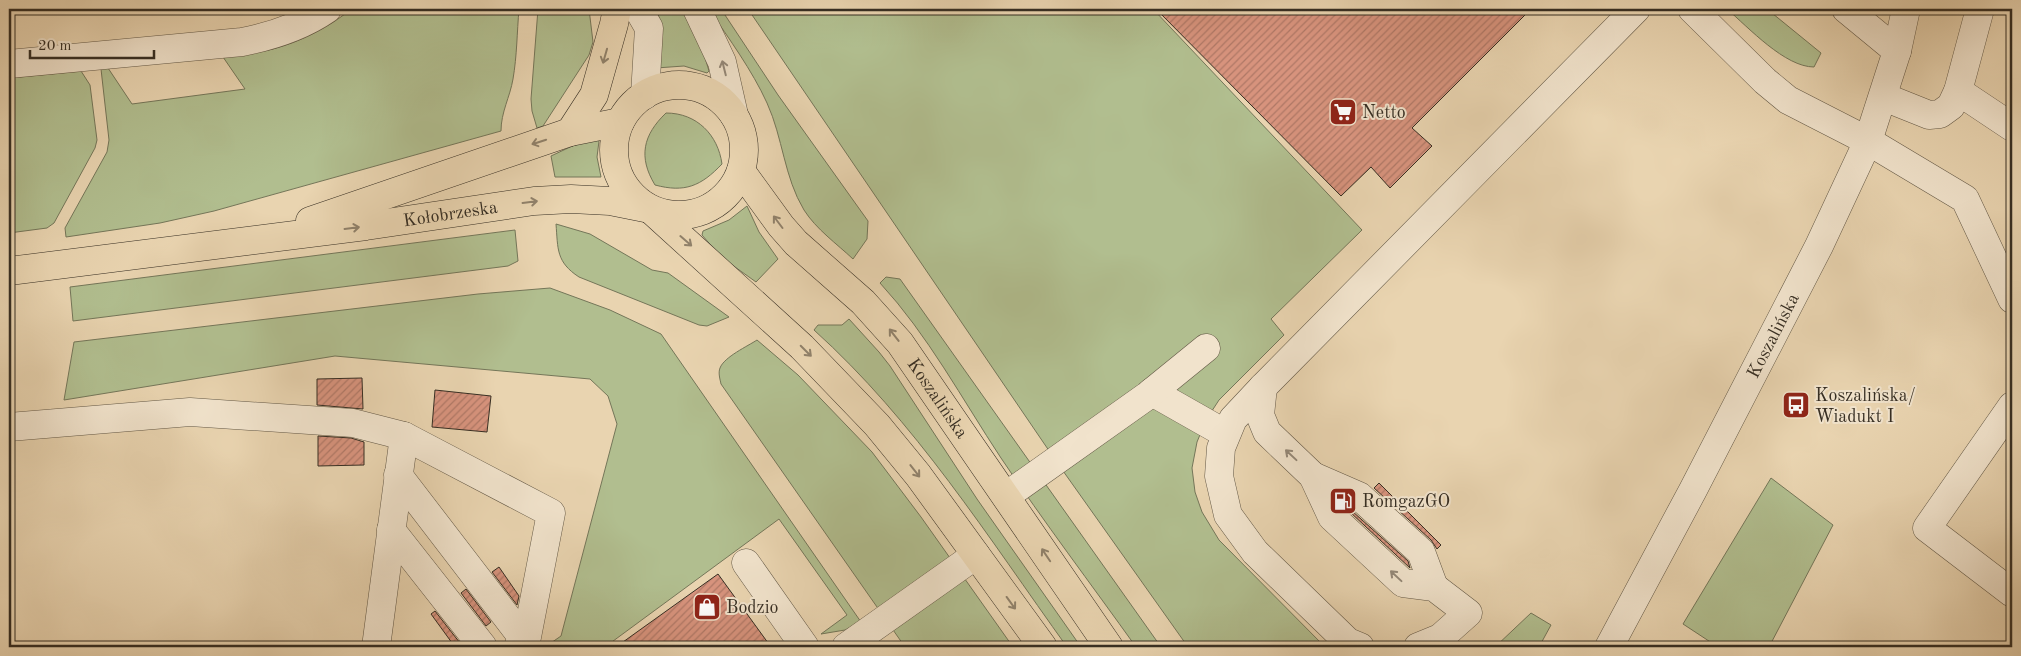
<svg xmlns="http://www.w3.org/2000/svg" width="2021" height="656" viewBox="0 0 2021 656" font-family="'Old Standard TT',serif">
  <style>
    .grass { fill: #b1be8f; stroke: #747659 }
    .building { fill: url(#building-hatch); stroke: #362e23 }
    .lines { fill: none; stroke-linecap: round; stroke-linejoin: round }
    .minor-casing { stroke: #635846; stroke-width: 29 }
    .major-casing { stroke: #362e23; stroke-width: 29 }
    .minor { stroke: #f1e3cc; stroke-width: 28 }
    .major { stroke: #e9d4b0; stroke-width: 28 }
    .oneway { stroke: #90816a }
    .oneway2 { stroke: #948878 }
    .labels { text-anchor: middle; stroke-width: 4; stroke-linejoin: round; paint-order: stroke }
    .poi-label { font-size: 18px; fill: #362e23; stroke: #f1e3cc; text-anchor: start }
    .street-label { font-size: 18px; fill: #362e23; stroke: #f1e3cc }
  </style>
  <defs>
    <pattern id="building-hatch" width="6" height="6" patternUnits="userSpaceOnUse" patternTransform="scale(1.25)"><rect width="6" height="6" fill="#d7937d"/><path d="M-1 1l2-2M0 6l6-6M5 7l2-2" fill="none" stroke="#af7866"/></pattern>
  </defs>
  <rect width="100%" height="100%" fill="#e9d4b0"/>
  <filter id="stains"><feTurbulence type="fractalNoise" baseFrequency=".004" numOctaves="4"/><feColorMatrix values="0 0 0 0 .2 0 0 0 0 .09 0 0 0 0 .02 0 0 0 .5 -.17"/></filter>
  <radialGradient id="worn" r=".72"><stop offset=".6" stop-color="#630" stop-opacity="0"/><stop offset="1" stop-color="#630" stop-opacity=".3"/></radialGradient>
  <path class="grass" d="M 351,9 L 519,9 C 517,32 517,56 513,79 C 510,97 501,112 501,131 L 214,211 L 160,223 L 66,237 L 65,228 L 107,152 L 109,140 L 101,69 L 108,68 L 132,104 L 245,89 L 223,57 C 239,55 257,53 273,49 C 300,42 330,27 351,9 Z
    M 538,9 L 589,9 L 593,42 L 589,55 L 543,126 L 537,128 L 532,111 L 531,99 Z
    M 657,9 L 681,9 L 700,41 L 709,71 L 707,73 L 684,66 L 656,68 L 660,22 Z
    M 709,9 L 721,9 L 778,95 L 868,221 L 867,239 L 853,259 C 837,244 816,229 804,210 C 784,177 783,138 767,103 C 752,70 729,39 709,9 Z
    M 748,9 L 1153,9 L 1362,230 L 1271,319 L 1284,335 L 1219,400 L 1206,420 L 1197,442 L 1192,468 L 1195,492 L 1202,512 L 1219,540 L 1325,647 L 1188,647 L 1056,461 Z
    M 1727,9 L 1767,9 L 1821,53 L 1814,67 C 1785,67 1749,28 1727,9 Z
    M 81,71 L 90,85 L 97,140 L 95,148 L 54,223 L 47,228 L 9,233 L 9,78 Z
    M 666,113 C 697,113 718,135 722,164 C 701,186 685,193 655,185 C 638,157 643,135 666,113 Z
    M 600,133 L 597,157 L 601,177 L 555,177 L 551,156 Z
    M 747,206 L 759,232 L 778,259 L 756,282 L 721,257 L 702,235 L 703,231 L 729,220 Z
    M 556,224 L 590,234 L 652,270 L 668,273 L 729,317 L 707,326 L 699,325 L 579,277 C 556,262 558,249 556,224 Z
    M 515,230 L 518,261 L 508,266 L 73,321 L 70,287 Z
    M 886,277 L 900,279 L 1161,647 L 1136,647 C 1091,584 1044,522 1001,458 C 962,399 928,335 880,283 Z
    M 550,288 L 610,310 L 661,334 L 861,622 L 845,630 L 821,634 L 847,615 L 779,519 L 605,647 L 545,647 L 561,636 L 617,424 L 608,396 L 590,379 L 335,356 L 64,400 L 74,342 L 478,294 Z
    M 849,319 L 879,352 L 890,366 L 977,499 L 1081,647 L 1067,647 C 988,537 915,421 814,330 L 818,325 L 842,325 Z
    M 757,340 L 798,375 L 872,452 L 921,517 L 1013,647 L 905,647 L 721,384 C 720,379 718,373 720,368 C 724,357 748,346 757,340 Z
    M 1771,478 L 1833,525 L 1769,647 L 1718,647 L 1683,624 Z
    M 1531,613 L 1551,625 L 1539,647 L 1495,647 Z"/>
  <path class="building" d="M 1156,9 L 1531,9 L 1412,128 L 1432,146 L 1390,188 L 1371,167 L 1341,196 Z
    M 362,378 L 363,409 L 317,405 L 317,379 Z
    M 435,390 L 491,396 L 487,432 L 432,427 Z
    M 318,436 L 351,438 L 364,442 L 364,465 L 318,466 Z
    M 1379,483 L 1441,545 L 1437,549 L 1431,540 L 1374,488 Z
    M 1352,511 L 1408,561 L 1410,568 L 1350,512 Z
    M 499,567 L 519,596 L 517,605 L 492,572 Z
    M 718,574 L 771,647 L 616,647 Z
    M 466,589 L 491,622 L 486,626 L 461,593 Z
    M 435,611 L 460,643 L 455,647 L 431,614 Z"/>
  <g class="lines">
    <g class="minor-casing">
      <g id="minor">
        <path d="M 638,9 L 649,28 L 645,95"/>
        <path d="M 697,9 L 722,62 L 734,115"/>
        <path d="M 1692,9 L 1765,81 L 1788,100 L 1868,141 L 1965,199 L 2012,299"/>
        <path d="M 1846,9 L 1897,51"/>
        <path d="M 9,64 L 242,42 C 272,36 301,27 327,9"/>
        <path d="M 1958,91 L 2012,127"/>
        <path d="M 1884,97 L 1929,115 L 1940,114 L 1951,106 L 1958,91 L 1980,9"/>
        <path d="M 1263,387 L 1260,415 L 1267,432 L 1313,476 L 1332,517 L 1403,583 L 1434,587 L 1468,613 L 1440,638 L 1418,647"/>
        <path d="M 1152,392 L 1226,434"/>
        <path d="M 2012,406 L 1927,528 L 2012,593"/>
        <path d="M 9,427 L 190,412 L 353,423 L 404,436 L 376,647"/>
        <path d="M 404,436 L 551,513 L 526,642 L 518,647"/>
        <path d="M 398,475 L 526,642"/>
        <path d="M 1313,476 L 1359,496 L 1421,552 L 1434,587"/>
        <path d="M 1006,496 L 1147,396 L 1206,348"/>
        <path d="M 391,530 L 483,647"/>
        <path d="M 746,563 L 805,647"/>
        <path d="M 846,647 L 976,555"/>
        <path d="M 1360,647 L 1348,642 L 1255,552 L 1228,515 L 1219,476 L 1221,448 L 1233,419 L 1263,387 L 1636,9"/>
        <path id="s1" d="M 1609,647 L 1693,490 L 1819,246 L 1868,141 L 1897,51 L 1906,9"/>
      </g>
    </g>
    <g class="major-casing">
      <g id="major">
        <circle cx="679" cy="150" r="65"/>
        <path d="M 570,132 L 594,95 L 614,24 L 617,9"/>
        <path id="s2" d="M 741,171 L 781,226 L 796,243 L 863,302 L 900,343 L 1109,647"/>
        <path d="M 650,209 L 802,347 L 877,425 L 918,475 L 1043,647"/>
        <path d="M 310,221 L 570,132 L 620,122"/>
        <path id="s3" d="M 9,271 L 366,226 L 534,201 L 571,199 L 610,201 L 650,209"/>
      </g>
    </g>
    <use href="#minor" class="minor"/>
    <use href="#major" class="major"/>
  </g>
  <defs><path id="oneway-shaft" d="M-6 0H5M1.5-3L5.5 0L1.5 3" fill="none" stroke-width="1.6" stroke-linecap="round" stroke-linejoin="round" transform="scale(1.25)"/></defs>
  <g class="oneway">
    <use href="#oneway-shaft" transform="translate(605 56) rotate(106)"/>
    <use href="#oneway-shaft" transform="translate(539 142) rotate(162)"/>
    <use href="#oneway-shaft" transform="translate(530 202) rotate(-7)"/>
    <use href="#oneway-shaft" transform="translate(778 222) rotate(-127)"/>
    <use href="#oneway-shaft" transform="translate(352 228) rotate(-7)"/>
    <use href="#oneway-shaft" transform="translate(686 241) rotate(41)"/>
    <use href="#oneway-shaft" transform="translate(894 335) rotate(-128)"/>
    <use href="#oneway-shaft" transform="translate(806 351) rotate(45)"/>
    <use href="#oneway-shaft" transform="translate(915 471) rotate(52)"/>
    <use href="#oneway-shaft" transform="translate(1046 555) rotate(-124)"/>
    <use href="#oneway-shaft" transform="translate(1011 603) rotate(54)"/>
  </g>
  <g class="oneway2">
    <use href="#oneway-shaft" transform="translate(724 68) rotate(-104)"/>
    <use href="#oneway-shaft" transform="translate(1291 455) rotate(-137)"/>
    <use href="#oneway-shaft" transform="translate(1396 576) rotate(-137)"/>
  </g>
  <defs>
    <g id="supermarket-square" transform="scale(1.4375)"><rect x="-9" y="-9" width="18" height="18" rx="4" fill="#8f2418" stroke="#f1e3cc"/><path d="M-6-5.5h2.5l.6 2H6L4.5 2H-2.5L-4.4-4H-6ZM-1.5 3.2a1.3 1.3 0 1 0 .1 0ZM3 3.2a1.3 1.3 0 1 0 .1 0Z" fill="#fff"/></g>
    <g id="bus-square" transform="scale(1.4375)"><rect x="-9" y="-9" width="18" height="18" rx="4" fill="#8f2418" stroke="#f1e3cc"/><path d="M-5-6H5V4H4V6H2V4H-2V6H-4V4H-5ZM-3.5-4V0h7V-4ZM-3.5 1.2v1.5H-2V1.2ZM2 1.2v1.5H3.5V1.2Z" fill="#fff"/></g>
    <g id="fuel-square" transform="scale(1.4375)"><rect x="-9" y="-9" width="18" height="18" rx="4" fill="#8f2418" stroke="#f1e3cc"/><path d="M-5.5-6h7V0h2V4h1.3V-2.5L3-4.5l.8-.8L6-3V5H2.5V1h-1V6h-7ZM-4.2-4.7v3.2H.2V-4.7Z" fill="#fff"/></g>
    <g id="shop-square" transform="scale(1.4375)"><rect x="-9" y="-9" width="18" height="18" rx="4" fill="#8f2418" stroke="#f1e3cc"/><path d="M-5-2.5h2.3a2.7 3.5 0 0 1 5.4 0H5L5.5 6h-11ZM-1.5-2.5h3a1.5 2.3 0 0 0-3 0Z" fill="#fff"/></g>
  </defs>
  <g fill-rule="evenodd">
    <use href="#supermarket-square" x="1343" y="112"/>
    <use href="#bus-square" x="1796" y="405"/>
    <use href="#fuel-square" x="1343" y="501"/>
    <use href="#shop-square" x="707" y="607"/>
  </g>
  <g class="labels">
    <g class="poi-label">
      <text x="1362" y="118">Netto</text>
      <text x="1815" y="401">Koszalińska/<tspan x="1815" dy="21">Wiadukt I</tspan></text>
      <text x="1362" y="507">RomgazGO</text>
      <text x="726" y="613">Bodzio</text>
    </g>
    <g class="street-label">
      <text dy="6" stroke="none"><textPath href="#s3" startOffset="445">Kołobrzeska</textPath></text>
      <text dy="6" stroke="none"><textPath href="#s1" startOffset="352">Koszalińska</textPath></text>
      <text dy="6" stroke="none"><textPath href="#s2" startOffset="302">Koszalińska</textPath></text>
    </g>
  </g>
  <rect width="2021" height="656" fill="none" stroke="#e9d4b0" stroke-width="30"/>
  <rect x="10" y="10" width="2001" height="636" fill="none" stroke="#362e23" stroke-width="2.5"/>
  <rect x="15" y="15" width="1991" height="626" fill="none" stroke="#362e23"/>
  <path d="M30 50v8h124v-8" fill="none" stroke="#362e23" stroke-width="2.5"/>
  <text x="38" y="50" font-size="15" fill="#362e23" stroke="#f1e3cc" stroke-width="4" paint-order="stroke">20 m</text>
  <rect width="100%" height="100%" filter="url(#stains)"/>
  <rect width="100%" height="100%" fill="url(#worn)"/>
</svg>
